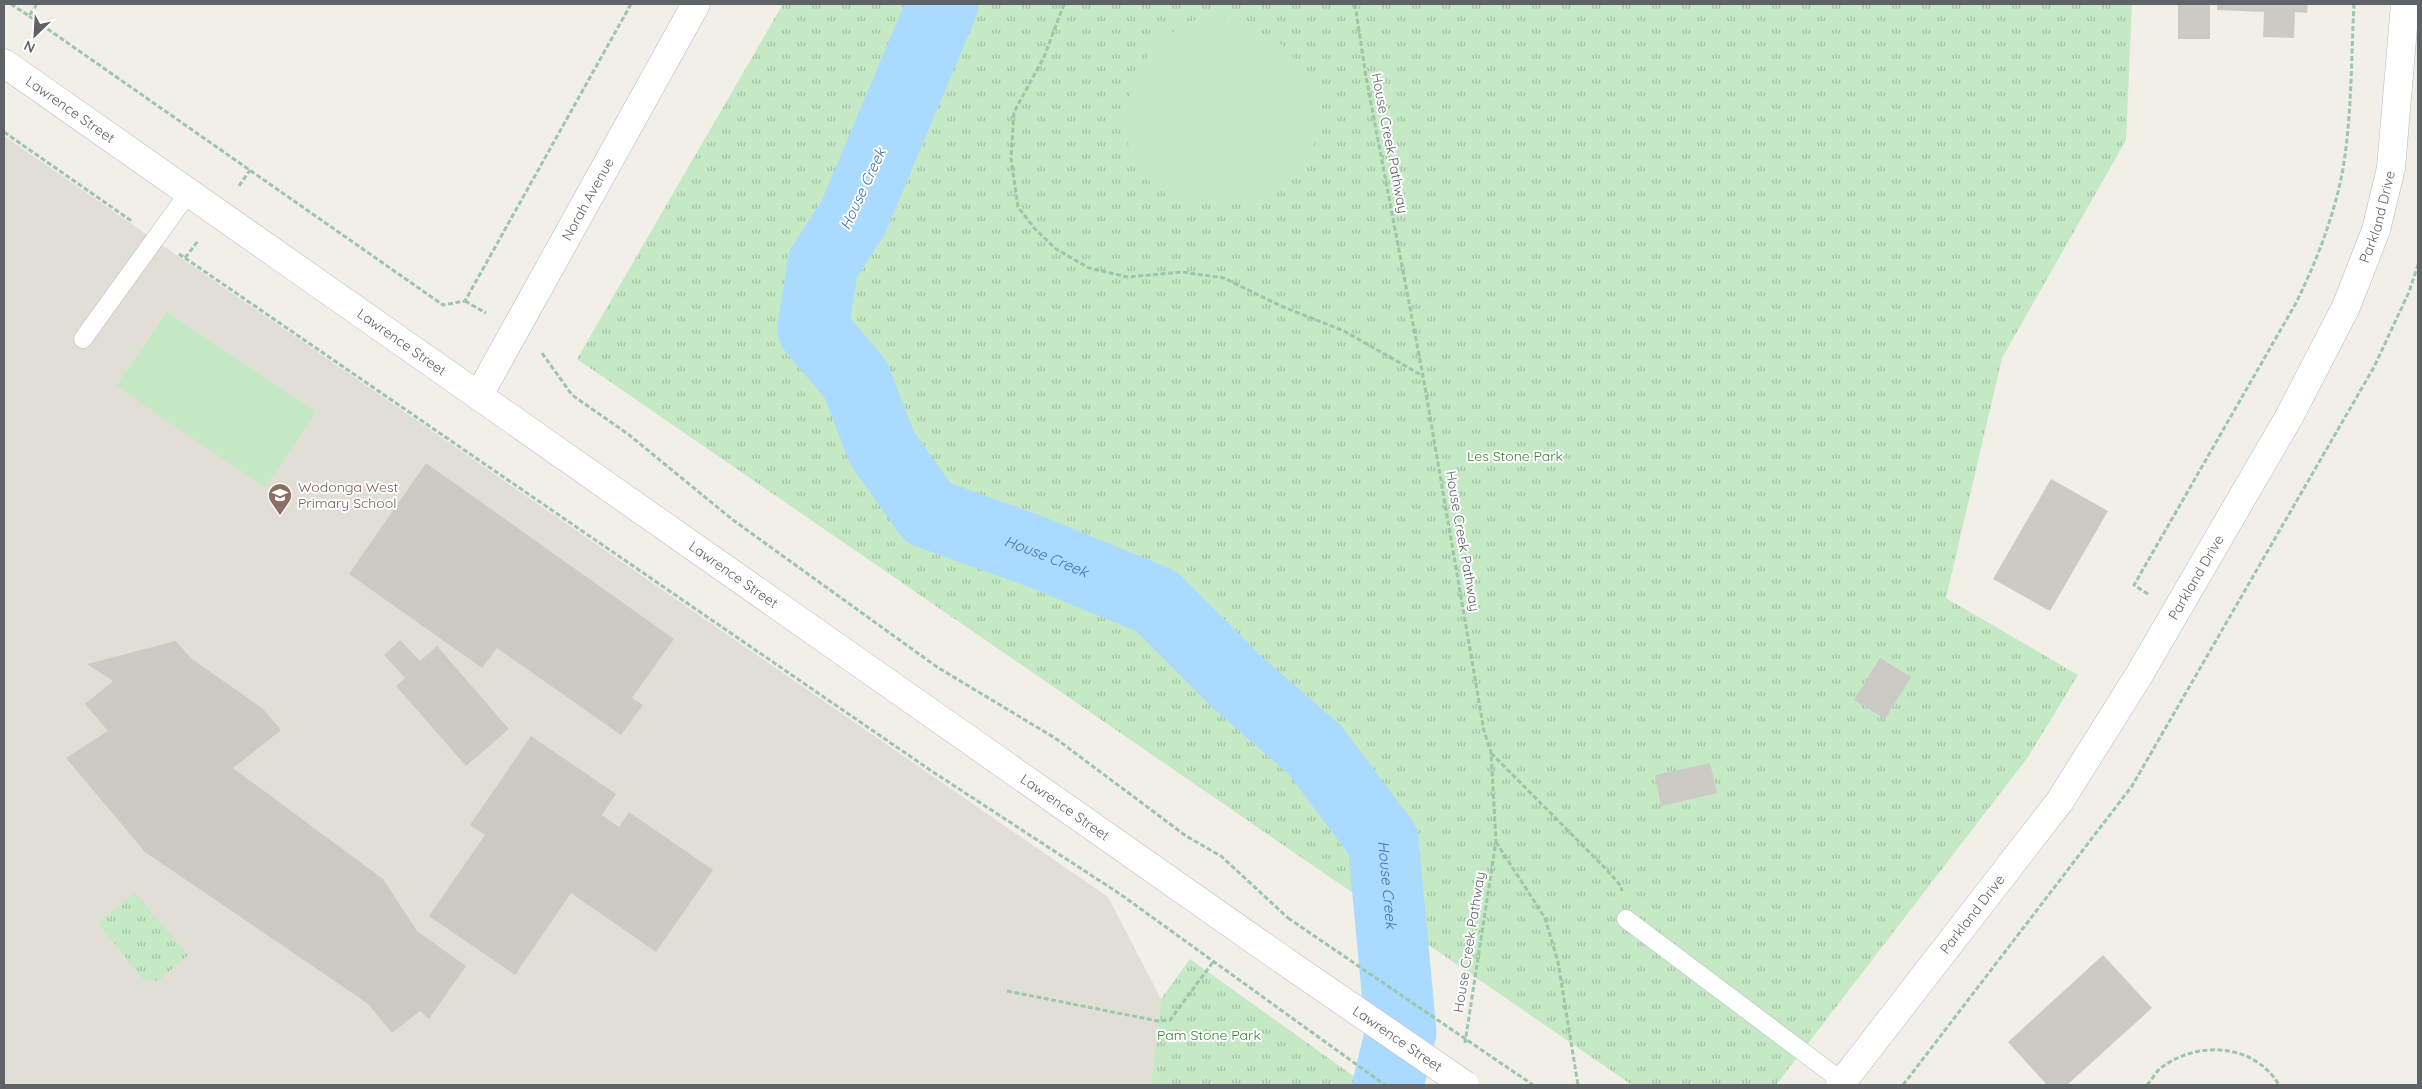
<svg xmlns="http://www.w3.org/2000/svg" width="2422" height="1089" viewBox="0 0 2422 1089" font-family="Quicksand,sans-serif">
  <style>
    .education { fill: #e1ded6 }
    .park { fill: url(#park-tufts) }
    .garden { fill: #c5e8c5 }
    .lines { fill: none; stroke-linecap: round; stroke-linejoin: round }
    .river { stroke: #aadaff; stroke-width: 71 }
    .building { fill: #cccac5 }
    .lane-casing { stroke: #b5b8bc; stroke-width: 19 }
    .street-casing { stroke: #b5b8bc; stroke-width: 29 }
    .secondary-casing { stroke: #b6babf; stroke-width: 29 }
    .path { stroke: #9cc7a9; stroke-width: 3; stroke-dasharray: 5 2.5; stroke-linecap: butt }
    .lane { stroke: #fff; stroke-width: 18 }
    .street { stroke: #fff; stroke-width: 28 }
    .secondary { stroke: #fff; stroke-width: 28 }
    .secondary-bridge-casing { stroke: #b6babf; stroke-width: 29; stroke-linecap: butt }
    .path-bridge { stroke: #9cc7a9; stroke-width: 3; stroke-dasharray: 5 2.5; stroke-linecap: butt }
    .secondary-bridge { stroke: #fff; stroke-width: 28 }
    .labels { text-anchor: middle; stroke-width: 4; stroke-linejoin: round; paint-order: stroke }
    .street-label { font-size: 14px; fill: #5f6368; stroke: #fff }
    .park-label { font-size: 14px; fill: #348238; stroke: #fff }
    .education-label { font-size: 14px; fill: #785e54; stroke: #fff; text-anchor: start }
    .water-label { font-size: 15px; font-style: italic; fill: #4174aa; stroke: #fff }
  </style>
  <defs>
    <pattern id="park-tufts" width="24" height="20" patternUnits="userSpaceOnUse" patternTransform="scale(1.25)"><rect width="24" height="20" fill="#c5e8c5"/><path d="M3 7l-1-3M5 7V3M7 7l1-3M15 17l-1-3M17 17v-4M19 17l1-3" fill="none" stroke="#a3c0a4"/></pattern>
  </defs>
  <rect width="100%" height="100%" fill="#f1efe8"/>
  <path class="education" d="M 4,136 L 1108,897 L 1161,999 L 1151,1085 L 4,1085 Z"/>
  <path class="park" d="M 783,4 L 2132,4 L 2126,140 L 2002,358 L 1946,598 L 2078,675 L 2028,757 L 1776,1085 L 1632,1085 L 577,359 Z
    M 135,893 L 188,955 L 158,981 L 142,978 L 98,923 Z
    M 1190,959 L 1366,1085 L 1151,1085 L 1161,999 Z"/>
  <path class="garden" d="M 1218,15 L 1278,41 L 1316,82 L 1318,106 L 1316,140 L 1307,160 L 1283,188 L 1254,199 L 1216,205 L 1183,197 L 1145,179 L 1131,159 L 1127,139 L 1127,107 L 1135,74 L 1158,42 L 1187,22 Z
    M 167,312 L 316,412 L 265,487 L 116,386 Z"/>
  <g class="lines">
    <path class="river" id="s1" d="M 943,4 L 853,218 L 823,264 L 813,329 L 856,380 L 882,448 L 928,513 L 1034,551 L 1156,601 L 1237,682 L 1315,750 L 1383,841 L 1401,1032 L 1388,1085"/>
  </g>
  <path class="building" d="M 2178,4 L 2210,4 L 2210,39 L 2178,39 Z
    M 2217,4 L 2308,4 L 2307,13 L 2295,12 L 2294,38 L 2263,37 L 2264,12 L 2217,10 Z
    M 426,463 L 674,639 L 632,698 L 643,705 L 621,735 L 497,648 L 482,668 L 349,574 Z
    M 2051,479 L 2108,511 L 2050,611 L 1993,579 Z
    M 400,640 L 420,661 L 437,646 L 509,729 L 466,766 L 396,686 L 405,678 L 384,655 Z
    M 176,641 L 192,659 L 262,708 L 281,730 L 233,768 L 383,879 L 417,931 L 466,966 L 429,1019 L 420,1011 L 392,1033 L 367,1003 L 145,852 L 66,758 L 108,731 L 85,704 L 113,681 L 87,664 Z
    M 1880,658 L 1911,677 L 1885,719 L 1854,700 Z
    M 531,736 L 616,794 L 602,815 L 619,827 L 629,812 L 713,870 L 656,952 L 571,893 L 515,975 L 429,916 L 485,835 L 470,825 Z
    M 1710,763 L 1717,793 L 1661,806 L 1655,775 Z
    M 2103,955 L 2152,1008 L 2067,1085 L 2047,1085 L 2008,1042 Z"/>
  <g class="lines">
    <g class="lane-casing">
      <path id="lane" d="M 83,339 L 189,192
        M 1626,919 L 1843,1082"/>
    </g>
    <g class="street-casing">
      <g id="street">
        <path id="s2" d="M 479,395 L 696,4"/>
      </g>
    </g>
    <g class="secondary-casing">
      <g id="secondary">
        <path id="s3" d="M 4,63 L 1283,960"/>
        <path id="s4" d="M 1840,1085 L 2060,801 L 2139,675 L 2289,417 L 2346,307 L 2376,230 L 2391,168 L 2405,4"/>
      </g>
    </g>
    <path class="path" d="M 11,4 L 29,16 L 37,4
      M 1064,4 L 1044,57 L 1014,112 L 1011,159 L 1018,207 L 1035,229 L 1056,249 L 1089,268 L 1128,277 L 1182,272 L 1224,278 L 1281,306 L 1344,331 L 1423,376
      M 1355,4 L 1366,77 L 1423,376 L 1484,731 L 1491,752 L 1496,841 L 1465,1043
      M 29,16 L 443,305 L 465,301 L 631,4
      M 4,132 L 133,222
      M 239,186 L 250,170
      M 179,254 L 185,258 L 198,241
      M 185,258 L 930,770 L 1120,894 L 1385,1085
      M 465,301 L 486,313
      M 542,353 L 572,395 L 628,434 L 733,520 L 937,667 L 1055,738 L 1186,836 L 1221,856 L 1288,918
      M 2148,594 L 2134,585 L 2296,303 C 2316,262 2333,219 2342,174 C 2352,119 2351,60 2354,4
      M 1491,753 L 1607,870 L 1621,886 L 1622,891
      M 1496,842 L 1545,918 L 1558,962 L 1578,1085
      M 1007,991 L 1158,1021 L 1170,1020 L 1213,962
      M 1903,1085 L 2132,786 L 2374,367 L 2409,292 L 2418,265
      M 2147,1085 C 2152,1080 2156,1071 2162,1067 C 2199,1040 2255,1044 2279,1085"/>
    <use href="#lane" class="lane"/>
    <use href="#street" class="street"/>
    <use href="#secondary" class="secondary"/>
    <g class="secondary-bridge-casing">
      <g id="secondary-bridge">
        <path id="s5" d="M 1283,960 L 1465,1085"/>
      </g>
    </g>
    <path class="path-bridge" d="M 1288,918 L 1533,1085"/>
    <use href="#secondary-bridge" class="secondary-bridge"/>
  </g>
  <defs>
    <g id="school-pin" transform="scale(1.25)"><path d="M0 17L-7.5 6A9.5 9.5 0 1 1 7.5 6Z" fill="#8d6e63" stroke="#fff"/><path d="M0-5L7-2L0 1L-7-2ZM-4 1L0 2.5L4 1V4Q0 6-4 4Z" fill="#fff"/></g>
  </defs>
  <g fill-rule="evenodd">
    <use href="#school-pin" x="280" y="495"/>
  </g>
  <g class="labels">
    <g class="street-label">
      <text dy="5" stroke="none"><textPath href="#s3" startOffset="81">Lawrence Street</textPath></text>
      <text transform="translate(1390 143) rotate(79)" y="5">House Creek Pathway</text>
      <text dy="5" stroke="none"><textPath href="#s2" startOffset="224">Norah Avenue</textPath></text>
      <text dy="5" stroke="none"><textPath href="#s4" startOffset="1026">Parkland Drive</textPath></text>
      <text dy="5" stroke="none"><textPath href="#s3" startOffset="486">Lawrence Street</textPath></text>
      <text transform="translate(1463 541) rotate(80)" y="5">House Creek Pathway</text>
      <text dy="5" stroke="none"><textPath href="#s3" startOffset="891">Lawrence Street</textPath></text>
      <text dy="5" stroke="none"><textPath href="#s4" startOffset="621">Parkland Drive</textPath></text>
      <text dy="5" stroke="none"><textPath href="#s3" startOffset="1296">Lawrence Street</textPath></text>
      <text dy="5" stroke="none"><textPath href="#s4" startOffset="216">Parkland Drive</textPath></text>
      <text transform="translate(1469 942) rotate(-81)" y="5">House Creek Pathway</text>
      <text dy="5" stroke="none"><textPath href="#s5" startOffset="139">Lawrence Street</textPath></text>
    </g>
    <g class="park-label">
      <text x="1515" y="461">Les Stone Park</text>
      <text x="1209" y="1040">Pam Stone Park</text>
    </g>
    <g class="education-label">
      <text x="298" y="492">Wodonga West<tspan x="298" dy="16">Primary School</tspan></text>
    </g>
    <g class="water-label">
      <text transform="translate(863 189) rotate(-65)" y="5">House Creek</text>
      <text dy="5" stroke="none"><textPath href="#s1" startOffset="698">House Creek</textPath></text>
      <text dy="5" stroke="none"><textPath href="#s1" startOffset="1192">House Creek</textPath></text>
    </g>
  </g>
  <rect width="2422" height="1089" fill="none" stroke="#5f6368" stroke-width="10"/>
  <g transform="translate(35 35) rotate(205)" stroke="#ffffff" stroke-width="4" paint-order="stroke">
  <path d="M0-4L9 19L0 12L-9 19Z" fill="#5f6368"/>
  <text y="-8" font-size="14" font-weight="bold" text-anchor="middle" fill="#5f6368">N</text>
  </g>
</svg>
